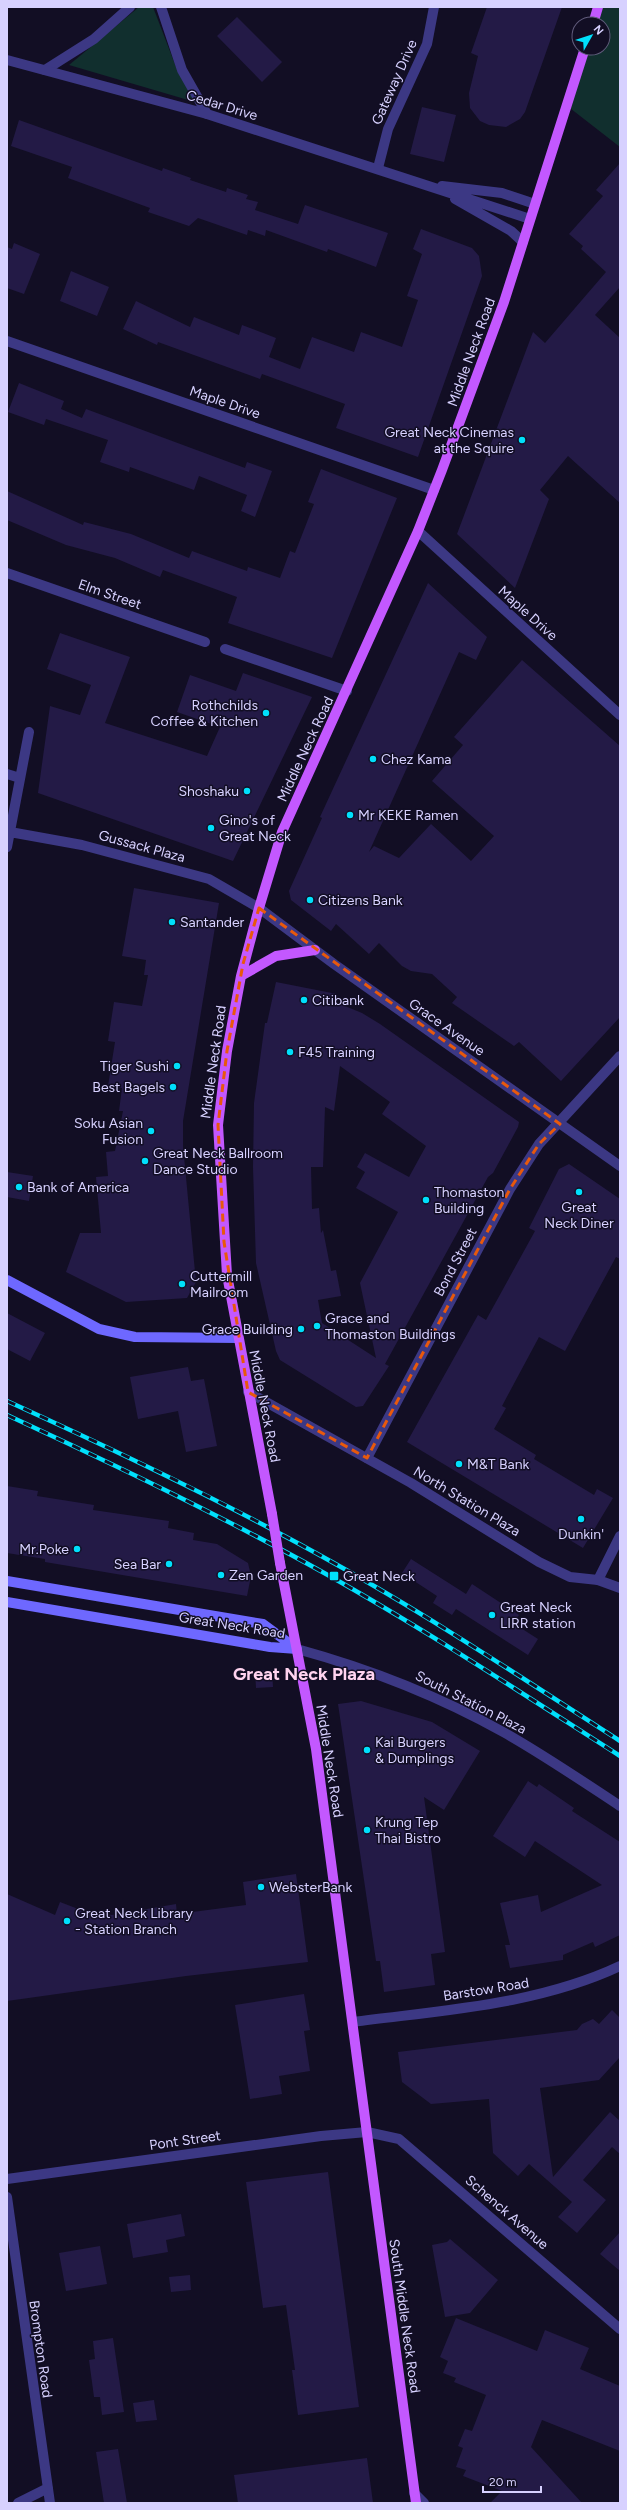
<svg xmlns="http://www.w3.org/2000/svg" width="627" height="2510" viewBox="0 0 627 2510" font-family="Figtree,sans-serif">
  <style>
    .green { fill: #112f2e }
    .building { fill: #231a46; fill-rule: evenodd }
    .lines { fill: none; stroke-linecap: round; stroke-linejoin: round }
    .minor { stroke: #3c3884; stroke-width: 10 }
    .tertiary { stroke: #3c3884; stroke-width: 10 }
    .secondary { stroke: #6e68ff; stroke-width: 10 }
    .primary { stroke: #c358ff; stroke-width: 10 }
    .rail-casing { stroke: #00e0fc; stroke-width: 4.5 }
    .rail { stroke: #120e24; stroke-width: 3; stroke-dasharray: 9; stroke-linecap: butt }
    .primary-bridge { stroke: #c358ff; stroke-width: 10 }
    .marked { fill: none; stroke: #e8590c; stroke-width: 3; stroke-dasharray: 8 5; stroke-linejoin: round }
    .poi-dot { fill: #00e0fc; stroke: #120e24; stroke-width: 1.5 }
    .labels { text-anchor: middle; stroke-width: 3; stroke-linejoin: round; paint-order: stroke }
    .street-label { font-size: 14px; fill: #d7d1ff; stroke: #120e24 }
    .poi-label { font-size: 14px; fill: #d7d1ff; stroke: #120e24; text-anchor: start }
    .district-label { font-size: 18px; font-weight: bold; fill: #ffd3ef; stroke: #120e24 }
  </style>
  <rect width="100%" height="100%" fill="#120e24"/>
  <path class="green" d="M 139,7 L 153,7 L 176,67 L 195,102 L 69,65 Z
    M 597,7 L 620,7 L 620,147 L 566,105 L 584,48 L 603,48 L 603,24 L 592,24 Z"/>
  <path class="building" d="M 487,7 L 562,7 L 525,112 L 520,119 L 506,127 L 489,125 L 480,121 L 470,108 L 469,93 L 478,56 L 471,53 Z
    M 237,17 L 282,62 L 262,82 L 217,36 Z
    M 422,107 L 456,115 L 444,162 L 410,154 Z
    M 19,120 L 162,171 L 163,168 L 191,178 L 190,180 L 226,192 L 227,188 L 248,195 L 246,199 L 258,202 L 255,210 L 298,224 L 305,205 L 388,233 L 376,267 L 328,249 L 327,252 L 266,230 L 265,236 L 248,230 L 247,235 L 198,218 L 189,226 L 148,212 L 150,208 L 68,178 L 72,167 L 11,146 Z
    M 620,163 L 620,287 L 595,315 L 620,338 L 620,503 L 568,456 L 540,490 L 549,499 L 515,588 L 457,534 L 533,332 L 545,343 L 606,272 L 581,249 L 583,246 L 569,234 L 603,196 L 596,190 Z
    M 421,229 L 472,248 L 479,256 L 482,276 L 418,457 L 336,428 L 345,404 L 262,374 L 260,379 L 158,342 L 157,345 L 123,329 L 136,301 L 190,327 L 194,317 L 239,335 L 242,325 L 276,338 L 269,357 L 300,369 L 312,337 L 354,352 L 361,332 L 402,347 L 418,300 L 407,296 L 422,254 L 413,249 Z
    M 14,243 L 40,254 L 24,294 L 7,288 L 7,247 L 12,249 Z
    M 71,271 L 109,287 L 97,316 L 60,301 Z
    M 19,383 L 64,401 L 61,409 L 82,418 L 86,409 L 245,468 L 247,462 L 272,471 L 255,517 L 241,511 L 247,495 L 199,476 L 194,490 L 130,467 L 129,472 L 100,462 L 108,440 L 46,419 L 44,425 L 8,412 Z
    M 321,469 L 397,498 L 332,658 L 228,623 L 237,597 L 163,570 L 160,577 L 115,558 L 66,545 L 7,520 L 7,491 L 83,525 L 84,522 L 131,534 L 189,558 L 192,551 L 247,571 L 248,567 L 280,578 L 290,551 L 295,553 L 314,504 L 308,502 Z
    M 428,583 L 487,637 L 476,660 L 459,652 L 369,852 L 374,846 L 399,858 L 431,824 L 471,861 L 494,836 L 432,781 L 463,745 L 454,737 L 522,660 L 620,746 L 620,1017 L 561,1081 L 519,1042 L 514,1046 L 452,1003 L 457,997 L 432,974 L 411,971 L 402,966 L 379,943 L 369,954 L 336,924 L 331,931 L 291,900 L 289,891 L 322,818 L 320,817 Z
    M 60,633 L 130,657 L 105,723 L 207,756 L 220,727 L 177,712 L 190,675 L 236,691 L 243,673 L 312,697 L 233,861 L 38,793 L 50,706 L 80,715 L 91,685 L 47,669 Z
    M 134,888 L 219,903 L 183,1121 L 183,1146 L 196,1282 L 187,1298 L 126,1302 L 66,1272 L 80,1233 L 101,1233 L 96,1177 L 108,1176 L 106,1152 L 115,1151 L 123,1111 L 119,1111 L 122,1088 L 108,1086 L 115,1042 L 108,1041 L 114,1002 L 142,1006 L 148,975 L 144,975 L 146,960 L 122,956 Z
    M 276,982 L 337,994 L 335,1002 L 362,1013 L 380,1024 L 519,1122 L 518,1127 L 493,1173 L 488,1177 L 385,1364 L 389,1366 L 363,1406 L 356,1407 L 280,1360 L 276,1351 L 256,1263 L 253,1167 L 254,1103 L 265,1023 L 267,1023 ZM 340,1066 L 390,1102 L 382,1114 L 426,1146 L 409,1177 L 365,1153 L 357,1167 L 365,1172 L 356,1188 L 398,1212 L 360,1283 L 376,1358 L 322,1323 L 318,1300 L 341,1296 L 336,1270 L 331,1271 L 323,1230 L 321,1233 L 319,1208 L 312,1209 L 311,1167 L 323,1167 L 325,1107 L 334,1111 Z
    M 569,1164 L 620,1199 L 620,1259 L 616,1257 L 565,1351 L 539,1337 L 502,1406 L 506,1408 L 494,1429 L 536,1455 L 534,1459 L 594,1495 L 597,1489 L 613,1498 L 583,1548 L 407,1442 L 478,1315 L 486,1320 L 535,1231 L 529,1228 L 559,1169 Z
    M 7,1172 L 33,1176 L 29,1201 L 7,1197 Z
    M 7,1313 L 45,1333 L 30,1361 L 7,1349 Z
    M 188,1367 L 191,1381 L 204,1379 L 217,1446 L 186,1452 L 178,1411 L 138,1419 L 130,1377 Z
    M 7,1486 L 38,1491 L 37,1496 L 94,1505 L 93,1510 L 169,1521 L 168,1528 L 194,1533 L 193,1540 L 217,1544 L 248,1563 L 251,1576 L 247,1596 L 45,1562 L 45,1559 L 7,1553 Z
    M 411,1559 L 466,1594 L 472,1584 L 519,1615 L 513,1623 L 538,1639 L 528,1655 L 456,1609 L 452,1615 L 433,1603 L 437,1596 L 402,1573 Z
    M 272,1670 L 273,1687 L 256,1688 L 255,1671 Z
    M 361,1701 L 432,1722 L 480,1751 L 444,1810 L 424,1797 L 445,1952 L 431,1954 L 435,1985 L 384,1992 L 380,1961 L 376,1961 L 338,1704 Z
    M 528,1781 L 537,1787 L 539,1784 L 574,1808 L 572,1811 L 620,1842 L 620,1935 L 595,1947 L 593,1942 L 563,1955 L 563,1960 L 510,1968 L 505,1945 L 510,1945 L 500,1903 L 538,1895 L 541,1912 L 602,1885 L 535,1841 L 525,1857 L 493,1836 Z
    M 296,1874 L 308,1962 L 186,1976 L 7,2001 L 7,1894 L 55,1915 L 60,1902 L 86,1912 L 112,1915 L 176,1904 L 177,1914 L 246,1905 L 243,1882 Z
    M 304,1994 L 310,2030 L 304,2031 L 310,2071 L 279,2076 L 282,2094 L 250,2099 L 235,2005 Z
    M 612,2010 L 620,2018 L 620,2057 L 599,2080 L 540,2088 L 553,2177 L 610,2112 L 620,2121 L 620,2154 L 612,2147 L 583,2180 L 606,2200 L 577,2233 L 558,2217 L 572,2202 L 529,2164 L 518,2176 L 493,2153 L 489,2099 L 431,2104 L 402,2082 L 398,2052 L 577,2030 L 582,2024 L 593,2019 L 599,2024 Z
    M 328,2172 L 359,2407 L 298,2415 L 292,2370 L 295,2370 L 286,2305 L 263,2308 L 246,2182 Z
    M 181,2214 L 185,2236 L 166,2240 L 168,2252 L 133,2258 L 127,2224 Z
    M 620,2232 L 620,2271 L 600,2254 Z
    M 450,2239 L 498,2280 L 470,2313 L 445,2317 L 432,2245 L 447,2242 Z
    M 100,2246 L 107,2284 L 66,2291 L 59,2253 Z
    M 190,2275 L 191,2290 L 171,2292 L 169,2277 Z
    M 456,2318 L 537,2351 L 545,2330 L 589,2348 L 580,2369 L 620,2386 L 620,2451 L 542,2420 L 531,2447 L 582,2503 L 490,2503 L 502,2491 L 463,2476 L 466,2470 L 456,2467 L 463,2448 L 458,2446 L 465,2429 L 472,2431 L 486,2395 L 454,2382 L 456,2378 L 443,2373 L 448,2361 L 440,2357 Z
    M 113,2338 L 124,2412 L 102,2415 L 100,2397 L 94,2397 L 89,2360 L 95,2359 L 93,2341 Z
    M 154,2400 L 157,2420 L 136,2422 L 133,2403 Z
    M 118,2449 L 127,2503 L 104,2503 L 96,2452 Z
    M 367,2458 L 373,2503 L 238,2503 L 234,2475 Z"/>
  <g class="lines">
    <path class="minor" d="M 161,7 L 182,70 L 207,114
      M 45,70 L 94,39 L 130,7
      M 378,168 L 388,129 L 427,44 L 434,7
      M 418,531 L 620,715
      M 7,573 L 205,642
      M 225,649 L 347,691
      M 7,774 L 20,778
      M 10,832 L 82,845 L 209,879 L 259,908
      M 7,847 L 29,732
      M 367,1458 L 510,1189 L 539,1144 L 620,1056
      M 598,1580 L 620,1536
      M 7,2179 L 321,2136 L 367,2132 L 399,2139 L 620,2329
      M 7,2197 L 50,2503
      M 414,2493 L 424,2503
      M 18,2503 L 48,2488"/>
    <path class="tertiary" d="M 7,60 L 207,114 L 530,219
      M 442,186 L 502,193 L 535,204
      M 455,199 L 511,231 L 523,242
      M 7,341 L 434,490
      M 259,908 L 334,964 L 620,1166
      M 248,1392 L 411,1483 L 539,1562 L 570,1577 L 598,1580 L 620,1588
      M 297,1649 C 370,1669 439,1696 505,1733 C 544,1755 582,1781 620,1806
      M 353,2022 C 443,2010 537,2005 620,1966"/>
    <path class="secondary" d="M 7,1280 L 99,1329 L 135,1337 L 238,1338
      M 7,1581 L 263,1624 L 297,1649
      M 7,1602 L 270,1647 L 297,1649"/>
    <path class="primary" d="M 593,24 L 598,7
      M 241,976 L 276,956 L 315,950
      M 272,1514 L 227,1275 L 218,1125 L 227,1051 L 241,976 L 259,908 L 282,832 L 418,531 L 442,470 L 504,302 L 585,48
      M 280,1563 L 316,1749 L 416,2503"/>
    <g class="rail-casing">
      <path id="rail" d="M 7,1401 C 117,1451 227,1503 332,1562 C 431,1617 525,1680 620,1741
        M 7,1415 C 115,1465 222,1516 326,1574 C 426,1630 523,1694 620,1756"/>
    </g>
    <use href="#rail" class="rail"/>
    <path class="primary-bridge" d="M 272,1514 L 280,1563"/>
  </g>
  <path class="marked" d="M 259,908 L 560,1124 L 539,1144 L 510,1189 L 367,1458 L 248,1392 L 224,1242 L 218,1125 L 227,1051 L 243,964 Z"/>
  <g class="poi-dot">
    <circle cx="522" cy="440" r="4"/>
    <circle cx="266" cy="713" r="4"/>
    <circle cx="373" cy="759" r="4"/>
    <circle cx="247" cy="791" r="4"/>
    <circle cx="350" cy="815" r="4"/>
    <circle cx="211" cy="828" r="4"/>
    <circle cx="310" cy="900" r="4"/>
    <circle cx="172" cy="922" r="4"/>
    <circle cx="304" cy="1000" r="4"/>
    <circle cx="290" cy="1052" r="4"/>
    <circle cx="177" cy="1066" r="4"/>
    <circle cx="173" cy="1087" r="4"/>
    <circle cx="151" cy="1131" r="4"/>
    <circle cx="145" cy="1161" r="4"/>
    <circle cx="19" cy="1187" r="4"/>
    <circle cx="579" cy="1192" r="4"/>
    <circle cx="426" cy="1200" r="4"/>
    <circle cx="182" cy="1284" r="4"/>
    <circle cx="317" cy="1326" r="4"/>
    <circle cx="301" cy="1329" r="4"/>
    <circle cx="459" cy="1464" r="4"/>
    <circle cx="581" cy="1519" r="4"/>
    <circle cx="77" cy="1549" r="4"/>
    <circle cx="169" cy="1564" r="4"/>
    <circle cx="221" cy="1575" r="4"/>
    <rect x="329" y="1571" width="10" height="10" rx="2"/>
    <circle cx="492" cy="1615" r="4"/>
    <circle cx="367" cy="1750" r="4"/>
    <circle cx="367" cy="1830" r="4"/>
    <circle cx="261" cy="1887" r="4"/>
    <circle cx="67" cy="1921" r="4"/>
  </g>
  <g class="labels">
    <g class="street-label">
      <text transform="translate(394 82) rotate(-66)" y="5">Gateway Drive</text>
      <text transform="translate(222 105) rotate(17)" y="5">Cedar Drive</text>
      <text transform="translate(471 352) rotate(-70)" y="5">Middle Neck Road</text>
      <text transform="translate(225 402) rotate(19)" y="5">Maple Drive</text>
      <text transform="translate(110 594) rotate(19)" y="5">Elm Street</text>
      <text transform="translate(528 613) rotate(42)" y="5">Maple Drive</text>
      <text transform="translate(305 749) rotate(-65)" y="5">Middle Neck Road</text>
      <text transform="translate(142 846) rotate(15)" y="5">Gussack Plaza</text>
      <text transform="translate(447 1027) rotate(35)" y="5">Grace Avenue</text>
      <text transform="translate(213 1062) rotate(-82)" y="5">Middle Neck Road</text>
      <text transform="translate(455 1262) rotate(-62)" y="5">Bond Street</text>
      <text transform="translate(265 1406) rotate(79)" y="5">Middle Neck Road</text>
      <text transform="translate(467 1501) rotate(31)" y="5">North Station Plaza</text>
      <text transform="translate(232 1625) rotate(9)" y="5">Great Neck Road</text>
      <text transform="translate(471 1702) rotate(27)" y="5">South Station Plaza</text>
      <text transform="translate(330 1761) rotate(81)" y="5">Middle Neck Road</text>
      <text transform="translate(486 1989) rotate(-9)" y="5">Barstow Road</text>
      <text transform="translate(185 2140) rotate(-8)" y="5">Pont Street</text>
      <text transform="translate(507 2212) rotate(41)" y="5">Schenck Avenue</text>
      <text transform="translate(405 2316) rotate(82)" y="5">South Middle Neck Road</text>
      <text transform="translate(41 2349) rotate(82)" y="5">Brompton Road</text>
    </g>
    <g class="poi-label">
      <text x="514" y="437" text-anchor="end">Great Neck Cinemas<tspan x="514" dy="16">at the Squire</tspan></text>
      <text x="258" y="710" text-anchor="end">Rothchilds<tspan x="258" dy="16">Coffee &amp; Kitchen</tspan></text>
      <text x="381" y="764">Chez Kama</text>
      <text x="239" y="796" text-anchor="end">Shoshaku</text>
      <text x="358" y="820">Mr KEKE Ramen</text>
      <text x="219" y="825">Gino's of<tspan x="219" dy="16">Great Neck</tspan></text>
      <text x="318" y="905">Citizens Bank</text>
      <text x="180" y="927">Santander</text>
      <text x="312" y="1005">Citibank</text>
      <text x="298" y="1057">F45 Training</text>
      <text x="169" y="1071" text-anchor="end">Tiger Sushi</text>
      <text x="165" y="1092" text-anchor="end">Best Bagels</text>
      <text x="143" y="1128" text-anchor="end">Soku Asian<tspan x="143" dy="16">Fusion</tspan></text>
      <text x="153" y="1158">Great Neck Ballroom<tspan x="153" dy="16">Dance Studio</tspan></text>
      <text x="27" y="1192">Bank of America</text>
      <text x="434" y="1197">Thomaston<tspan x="434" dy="16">Building</tspan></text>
      <text x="579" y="1212" text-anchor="middle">Great<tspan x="579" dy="16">Neck Diner</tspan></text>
      <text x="190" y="1281">Cuttermill<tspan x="190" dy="16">Mailroom</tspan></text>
      <text x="325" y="1323">Grace and<tspan x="325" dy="16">Thomaston Buildings</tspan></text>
      <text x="293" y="1334" text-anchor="end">Grace Building</text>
      <text x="467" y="1469">M&amp;T Bank</text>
      <text x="581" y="1539" text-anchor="middle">Dunkin'</text>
      <text x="69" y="1554" text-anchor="end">Mr.Poke</text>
      <text x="161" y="1569" text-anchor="end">Sea Bar</text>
      <text x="229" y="1580">Zen Garden</text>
      <text x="343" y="1581">Great Neck</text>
      <text x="500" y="1612">Great Neck<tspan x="500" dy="16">LIRR station</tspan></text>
      <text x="375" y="1747">Kai Burgers<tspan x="375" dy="16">&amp; Dumplings</tspan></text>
      <text x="375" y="1827">Krung Tep<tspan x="375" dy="16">Thai Bistro</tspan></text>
      <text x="269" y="1892">WebsterBank</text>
      <text x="75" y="1918">Great Neck Library<tspan x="75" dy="16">- Station Branch</tspan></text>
    </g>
    <g class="district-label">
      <text x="304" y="1680">Great Neck Plaza</text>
    </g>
  </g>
  <rect width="627" height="2510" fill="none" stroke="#d7d1ff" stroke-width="16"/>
  <g transform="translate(591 36) rotate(51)"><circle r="19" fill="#120e24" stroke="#615c7c"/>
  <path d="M0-3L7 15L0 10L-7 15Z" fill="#00e0fc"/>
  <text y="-6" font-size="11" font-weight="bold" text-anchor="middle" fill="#d7d1ff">N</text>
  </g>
  <path d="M483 2486v6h58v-6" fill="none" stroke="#d7d1ff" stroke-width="2"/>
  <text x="489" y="2486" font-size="12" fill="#d7d1ff" stroke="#120e24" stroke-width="3" paint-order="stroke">20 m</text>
</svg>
